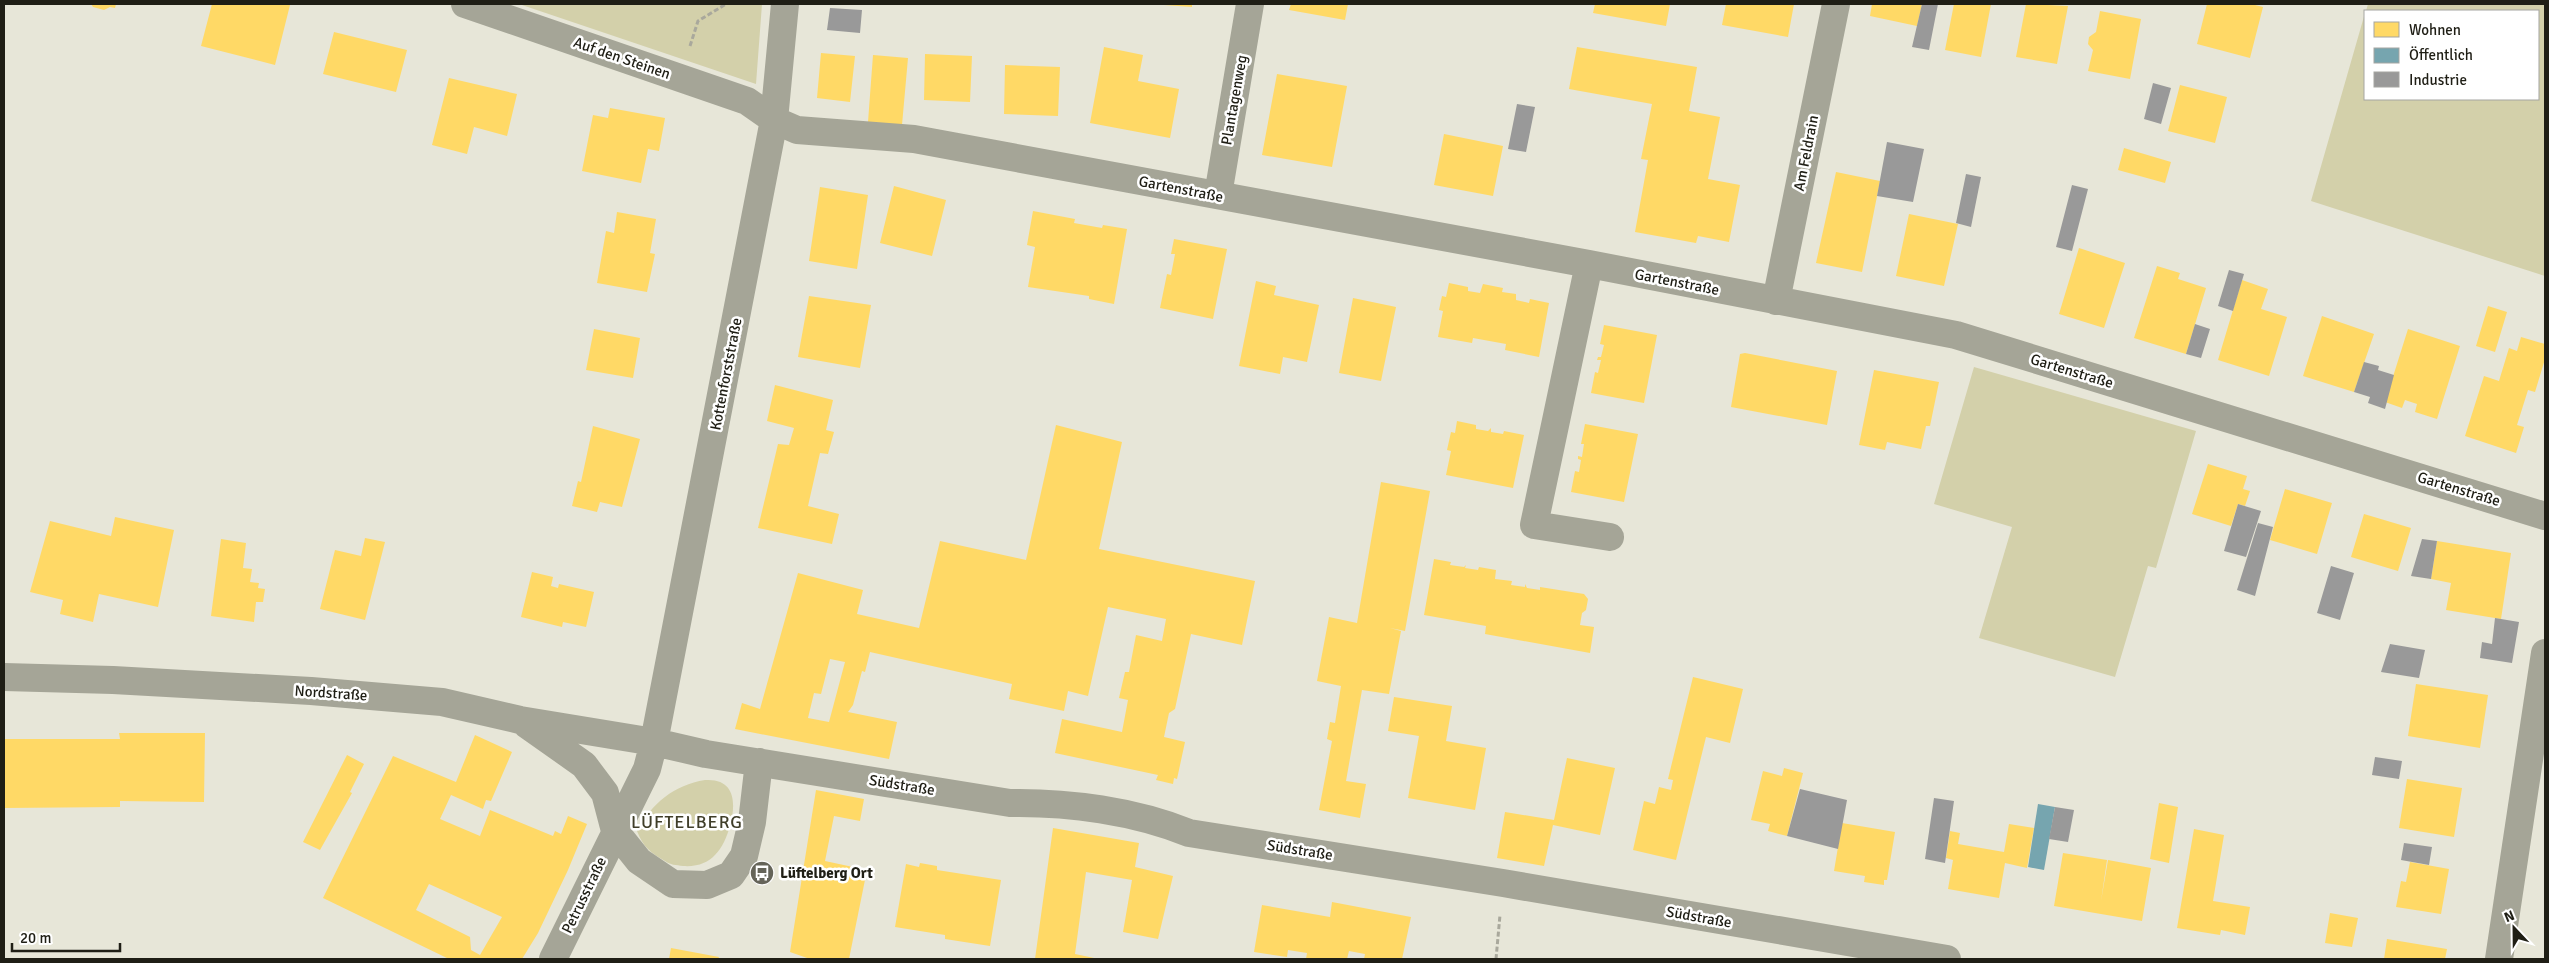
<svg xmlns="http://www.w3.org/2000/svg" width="2549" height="963" viewBox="0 0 2549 963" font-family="Signika,sans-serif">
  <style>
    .green { fill: #d3d0aa }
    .homes { fill: #ffd966; fill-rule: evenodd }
    .public { fill: #76a5af }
    .industry { fill: #999 }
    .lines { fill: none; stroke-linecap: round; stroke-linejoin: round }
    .path { stroke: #a9a89c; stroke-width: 3; stroke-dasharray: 5 2.5; stroke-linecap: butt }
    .minor { stroke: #a5a597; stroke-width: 28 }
    .labels { text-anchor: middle; stroke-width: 5; stroke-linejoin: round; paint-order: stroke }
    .street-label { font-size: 15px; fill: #1f1e15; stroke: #fff }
    .poi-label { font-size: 15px; font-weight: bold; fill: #1f1e15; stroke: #fff; text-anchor: start }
    .quarter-label { font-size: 18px; letter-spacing: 1px; fill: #403e29; stroke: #fff }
  </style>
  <rect width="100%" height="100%" fill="#e7e6d8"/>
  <path class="green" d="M 519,4 L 762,4 L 756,84 Z
    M 2368,4 L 2545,4 L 2545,276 L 2311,201 L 2365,13 L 2365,99 L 2538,99 L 2538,11 L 2366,11 Z
    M 1974,367 L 2196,431 L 2156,568 L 2148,566 L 2115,677 L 1979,638 L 2012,527 L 1934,504 Z
    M 705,780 C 736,778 736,804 730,826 C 723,850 711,868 683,866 C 676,865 670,865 665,861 C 651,853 643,847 637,831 C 652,803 674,785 705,780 Z"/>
  <path class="homes" d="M 91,4 L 116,4 L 115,8 L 110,7 L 104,10 L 93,7 Z
    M 212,4 L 290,5 L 275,65 L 201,46 Z
    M 1150,4 L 1192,4 L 1192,7 Z
    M 1291,4 L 1348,4 L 1345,20 L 1289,10 Z
    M 1595,4 L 1670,4 L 1666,26 L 1593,13 Z
    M 1726,4 L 1794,4 L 1788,37 L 1722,25 Z
    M 1872,4 L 1922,4 L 1917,26 L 1870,16 Z
    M 1954,4 L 1991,4 L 1981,57 L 1945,50 Z
    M 2026,4 L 2068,6 L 2057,64 L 2016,57 Z
    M 2207,4 L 2251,4 L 2263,7 L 2250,58 L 2197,44 Z
    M 2100,11 L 2141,19 L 2130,79 L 2088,71 L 2093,50 L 2088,44 L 2089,37 L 2096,32 Z
    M 334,32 L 407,50 L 396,92 L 323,74 Z
    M 1104,47 L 1143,55 L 1138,81 L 1179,89 L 1170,138 L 1090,123 Z
    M 1577,47 L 1697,67 L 1689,111 L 1720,117 L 1708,179 L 1740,185 L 1729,242 L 1698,236 L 1696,243 L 1635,232 L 1648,160 L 1641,159 L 1652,104 L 1569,89 Z
    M 821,53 L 855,56 L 850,102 L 817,98 Z
    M 925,54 L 972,56 L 970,102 L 924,100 Z
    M 873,55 L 908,58 L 902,125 L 868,122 Z
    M 1005,65 L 1060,67 L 1058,116 L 1004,114 Z
    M 1277,74 L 1347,86 L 1332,167 L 1262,155 Z
    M 449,78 L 517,94 L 507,136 L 474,127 L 467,154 L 432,145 Z
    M 2180,85 L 2227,97 L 2215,143 L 2168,131 Z
    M 610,108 L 665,118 L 659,151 L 648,149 L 641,183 L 582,171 L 593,115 L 608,118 Z
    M 1444,134 L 1503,146 L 1493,196 L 1434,185 Z
    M 2124,148 L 2171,162 L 2165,183 L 2118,170 Z
    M 1836,172 L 1880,181 L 1862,272 L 1816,263 Z
    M 894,186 L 946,200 L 932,256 L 880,243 Z
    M 820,187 L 868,195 L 857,269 L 809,261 Z
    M 1033,211 L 1075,219 L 1074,223 L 1102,228 L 1103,225 L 1127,229 L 1114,304 L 1089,299 L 1089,296 L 1028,287 L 1035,247 L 1027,245 Z
    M 617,212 L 656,219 L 650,253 L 655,254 L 647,292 L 597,283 L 606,231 L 614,233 Z
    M 1909,214 L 1958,224 L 1944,286 L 1896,276 Z
    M 1174,239 L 1227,249 L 1213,319 L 1160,308 L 1167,274 L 1171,275 L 1175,254 L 1171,254 Z
    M 2079,248 L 2125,263 L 2104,328 L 2059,314 Z
    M 2157,266 L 2180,273 L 2178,279 L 2206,288 L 2186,354 L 2134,338 Z
    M 2242,280 L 2268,289 L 2261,309 L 2287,317 L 2269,376 L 2218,360 Z
    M 1256,281 L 1276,286 L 1274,295 L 1319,305 L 1307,362 L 1283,357 L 1280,374 L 1239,366 Z
    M 1449,283 L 1468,287 L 1468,291 L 1480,293 L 1483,284 L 1503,288 L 1502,292 L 1516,294 L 1516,300 L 1529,303 L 1530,299 L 1549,303 L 1539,357 L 1505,350 L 1506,344 L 1473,338 L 1472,343 L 1438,337 L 1443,311 L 1439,310 L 1442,296 L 1446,297 Z
    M 809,296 L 871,305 L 860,368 L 798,357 Z
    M 1353,298 L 1396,307 L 1381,381 L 1339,373 Z
    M 2488,306 L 2507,312 L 2495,352 L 2476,346 Z
    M 2322,316 L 2374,334 L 2354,392 L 2303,376 Z
    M 1604,325 L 1657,335 L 1644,403 L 1591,393 L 1595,372 L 1598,373 L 1601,360 L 1597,360 L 1598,357 L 1601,357 L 1604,345 L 1600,344 Z
    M 594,329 L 640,338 L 633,378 L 586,370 Z
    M 2408,329 L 2460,346 L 2437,419 L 2415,412 L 2417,404 L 2405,400 L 2402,408 L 2385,402 Z
    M 2521,337 L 2545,344 L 2545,359 L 2535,392 L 2528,390 L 2517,425 L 2524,427 L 2516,453 L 2465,436 L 2484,376 L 2499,381 L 2509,348 L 2517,351 Z
    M 1745,353 L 1837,371 L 1827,425 L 1731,407 L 1740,354 Z
    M 1874,370 L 1939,382 L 1930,426 L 1926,426 L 1921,449 L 1887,442 L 1885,450 L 1859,445 Z
    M 775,385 L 833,400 L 826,430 L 834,432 L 828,454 L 820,453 L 808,506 L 839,514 L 832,544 L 758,528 L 778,444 L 789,445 L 794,428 L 767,421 Z
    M 1457,421 L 1476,425 L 1476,429 L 1488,431 L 1491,428 L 1491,432 L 1503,434 L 1504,431 L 1524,435 L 1513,488 L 1446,475 L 1451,451 L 1447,450 L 1451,432 L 1455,433 Z
    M 1585,424 L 1638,434 L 1624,502 L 1571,492 L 1575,471 L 1579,472 L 1581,460 L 1578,459 L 1578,456 L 1582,457 L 1584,444 L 1581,444 Z
    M 1056,425 L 1122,442 L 1099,549 L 1255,581 L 1242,645 L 1191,634 L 1175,709 L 1169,713 L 1164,737 L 1185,742 L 1177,779 L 1174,778 L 1173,784 L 1156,780 L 1158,775 L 1055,753 L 1062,719 L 1122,732 L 1128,700 L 1119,698 L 1125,672 L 1129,672 L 1136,635 L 1162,641 L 1166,619 L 1108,607 L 1088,696 L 1068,691 L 1064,711 L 1009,699 L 1012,684 L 870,652 L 865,672 L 862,671 L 853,705 L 848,712 L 897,722 L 889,759 L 735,729 L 742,703 L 760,709 L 798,573 L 863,590 L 857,614 L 919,628 L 940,541 L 1026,560 ZM 830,659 L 845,662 L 829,722 L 808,718 L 814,693 L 821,694 Z
    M 593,426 L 640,439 L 622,507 L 600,502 L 597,512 L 572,506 L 578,481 L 581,482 Z
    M 2208,464 L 2247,476 L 2243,489 L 2250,491 L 2245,506 L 2238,504 L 2231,526 L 2192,514 Z
    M 1381,482 L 1430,491 L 1405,631 L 1390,628 L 1401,631 L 1389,694 L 1362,690 L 1346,781 L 1366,784 L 1360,818 L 1319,810 L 1332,741 L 1327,739 L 1330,722 L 1335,723 L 1341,686 L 1317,681 L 1329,617 L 1357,623 Z
    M 2285,489 L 2332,503 L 2317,554 L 2270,540 Z
    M 2364,514 L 2411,528 L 2398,571 L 2351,557 Z
    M 115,517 L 174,530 L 158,607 L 99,594 L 93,622 L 60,614 L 63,600 L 30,592 L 50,521 L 111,536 Z
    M 365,538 L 385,542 L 365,620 L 320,609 L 335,550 L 361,556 Z
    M 221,539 L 246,543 L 243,568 L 252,569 L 250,582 L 259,583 L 258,588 L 265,589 L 263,602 L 256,602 L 254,622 L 211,616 Z
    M 2437,541 L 2511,553 L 2501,619 L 2446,610 L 2451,583 L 2431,579 Z
    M 1434,559 L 1451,562 L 1450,565 L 1464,567 L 1466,565 L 1465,568 L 1478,570 L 1479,567 L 1496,570 L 1495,579 L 1512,581 L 1511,585 L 1525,587 L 1525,584 L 1527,588 L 1540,590 L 1540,587 L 1584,594 L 1588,599 L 1586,610 L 1582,613 L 1580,625 L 1594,627 L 1590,653 L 1485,634 L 1486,626 L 1424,615 Z
    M 532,572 L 553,577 L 551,586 L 558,588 L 559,584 L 594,592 L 586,627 L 563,622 L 562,627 L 521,617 Z
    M 1693,677 L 1743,689 L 1730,743 L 1706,737 L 1676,860 L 1633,850 L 1644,801 L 1655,804 L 1659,787 L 1671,790 L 1673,780 L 1668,779 Z
    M 2416,684 L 2488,695 L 2480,748 L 2408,736 Z
    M 1394,697 L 1452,706 L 1446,741 L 1486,748 L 1475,810 L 1408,798 L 1419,736 L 1388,731 Z
    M 119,733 L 205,733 L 204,802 L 120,801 L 120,807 L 4,808 L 4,739 L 120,739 Z
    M 475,735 L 512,752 L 491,801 L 486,800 L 483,809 L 451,795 L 440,819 L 480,836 L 490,810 L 553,836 L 555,831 L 561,834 L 568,816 L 587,824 L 568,870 L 538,933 L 522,959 L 449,959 L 323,898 L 393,756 L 456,782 ZM 429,884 L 502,917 L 480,955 L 471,950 L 470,937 L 416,910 Z
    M 347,755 L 364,764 L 350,792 L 352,793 L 320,850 L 303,842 Z
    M 1567,758 L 1615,768 L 1600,835 L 1553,825 L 1544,866 L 1497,858 L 1505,812 L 1554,820 Z
    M 1784,768 L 1803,773 L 1787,836 L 1768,831 L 1770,824 L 1751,820 L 1763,771 L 1782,776 Z
    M 2407,779 L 2462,788 L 2454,837 L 2399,828 Z
    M 816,790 L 864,799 L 860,821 L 834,816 L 825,861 L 867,870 L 849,959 L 810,959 L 790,952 Z
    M 2159,803 L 2178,807 L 2169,863 L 2150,859 Z
    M 1842,823 L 1895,832 L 1887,880 L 1884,880 L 1884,885 L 1864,882 L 1865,876 L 1834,871 Z
    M 2009,824 L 2034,828 L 2027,868 L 2005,863 L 1999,898 L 1948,889 L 1953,860 L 1946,858 L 1950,831 L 1960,833 L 1958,844 L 2004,852 Z
    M 1053,828 L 1139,843 L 1135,867 L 1173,876 L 1158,939 L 1123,932 L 1132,880 L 1086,872 L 1075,954 L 1099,959 L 1035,959 Z
    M 2194,829 L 2224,835 L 2213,901 L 2250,907 L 2245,935 L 2221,930 L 2220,935 L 2177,928 Z
    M 2063,853 L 2107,860 L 2101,901 L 2108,860 L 2151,868 L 2142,921 L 2054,906 Z
    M 2410,862 L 2449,869 L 2441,914 L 2396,907 L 2401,881 L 2406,882 Z
    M 920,863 L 937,866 L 937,870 L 1001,880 L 990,946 L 945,939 L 945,935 L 895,927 L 906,864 L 919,867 Z
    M 1332,902 L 1411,917 L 1402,959 L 1364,959 L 1365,954 L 1349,951 L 1347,959 L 1306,959 L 1307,953 L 1288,950 L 1287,957 L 1254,952 L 1262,905 L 1330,917 Z
    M 2330,913 L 2358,918 L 2352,947 L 2325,943 Z
    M 2387,939 L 2447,949 L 2445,959 L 2384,959 Z
    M 671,948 L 719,957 L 718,959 L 669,959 Z"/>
  <path class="public" d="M 2038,804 L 2055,807 L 2044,870 L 2028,867 Z"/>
  <path class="industry" d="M 1922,4 L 1938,4 L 1929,50 L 1912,47 Z
    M 830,8 L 862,10 L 860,33 L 827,30 Z
    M 2153,83 L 2171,88 L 2161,124 L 2144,119 Z
    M 1517,104 L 1535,107 L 1526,152 L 1508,149 Z
    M 1887,142 L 1924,149 L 1913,202 L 1877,196 Z
    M 1966,174 L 1981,177 L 1971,227 L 1956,223 Z
    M 2072,185 L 2088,189 L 2072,251 L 2056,247 Z
    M 2229,270 L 2244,274 L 2233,311 L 2218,306 Z
    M 2195,324 L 2210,329 L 2201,358 L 2186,354 Z
    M 2364,362 L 2379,366 L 2378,370 L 2394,375 L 2385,409 L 2368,403 L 2370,397 L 2354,392 Z
    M 2238,504 L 2261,511 L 2246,557 L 2224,551 Z
    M 2258,523 L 2273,527 L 2255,596 L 2237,590 Z
    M 2422,539 L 2437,541 L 2431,579 L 2411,576 Z
    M 2331,566 L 2354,573 L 2340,620 L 2317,613 Z
    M 2495,618 L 2519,622 L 2512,663 L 2480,658 L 2482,642 L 2492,644 Z
    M 2390,644 L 2425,650 L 2419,678 L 2381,672 Z
    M 2375,757 L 2402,761 L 2399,779 L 2372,775 Z
    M 1800,789 L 1847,800 L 1838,849 L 1787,836 Z
    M 1934,798 L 1954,801 L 1945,863 L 1925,859 Z
    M 2055,807 L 2074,810 L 2068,842 L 2049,839 Z
    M 2404,843 L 2432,847 L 2429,865 L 2401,860 Z"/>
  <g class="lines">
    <path class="path" d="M 690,46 L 698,21 L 726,4
      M 1496,959 L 1500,915"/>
    <path class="minor" d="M 465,4 L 747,101 L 774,120 L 797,130 L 914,139 L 1589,264 L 1956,335 L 2545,516
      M 1218,195 L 1250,4
      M 1589,264 L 1534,525 L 1610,537
      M 1776,301 L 1836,4
      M 4,677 L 113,680 L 311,691 L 442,702 L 520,720 L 654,742 L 706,754 L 1010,803 C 1068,802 1135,811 1189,833 L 1503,883 L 1947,959
      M 526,724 L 584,765 L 605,793 L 615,831 L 639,861 L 673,884 L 707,885 L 731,875 L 744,856 L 752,822 L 759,762
      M 553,959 L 647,769 L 654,742 L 774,120 L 785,4
      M 2499,959 L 2545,653"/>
  </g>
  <defs>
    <g id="bus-disc" transform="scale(1.25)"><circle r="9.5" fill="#656459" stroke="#fff"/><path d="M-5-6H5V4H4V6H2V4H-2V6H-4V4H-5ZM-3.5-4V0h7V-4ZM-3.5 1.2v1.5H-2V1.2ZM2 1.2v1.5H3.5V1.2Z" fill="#fff"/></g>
  </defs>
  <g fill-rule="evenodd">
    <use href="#bus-disc" x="762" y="873"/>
  </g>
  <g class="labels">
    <g class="street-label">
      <text transform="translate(622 58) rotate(19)" y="5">Auf den Steinen</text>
      <text transform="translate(1234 100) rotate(-80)" y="5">Plantagenweg</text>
      <text transform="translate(1806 153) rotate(-79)" y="5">Am Feldrain</text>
      <text transform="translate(1181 189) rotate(11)" y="5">Gartenstraße</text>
      <text transform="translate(1677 282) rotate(11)" y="5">Gartenstraße</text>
      <text transform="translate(2072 371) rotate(17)" y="5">Gartenstraße</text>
      <text transform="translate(726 374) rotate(-79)" y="5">Kottenforststraße</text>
      <text transform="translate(2459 489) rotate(17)" y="5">Gartenstraße</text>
      <text transform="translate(331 693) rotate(4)" y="5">Nordstraße</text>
      <text transform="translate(902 785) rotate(9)" y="5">Südstraße</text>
      <text transform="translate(1300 850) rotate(9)" y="5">Südstraße</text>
      <text transform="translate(584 895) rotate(-64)" y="5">Petrusstraße</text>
      <text transform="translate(1699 917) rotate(10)" y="5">Südstraße</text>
    </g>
    <g class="poi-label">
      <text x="780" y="878">Lüftelberg Ort</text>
    </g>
    <g class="quarter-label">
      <text x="687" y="828">LÜFTELBERG</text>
    </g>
  </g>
  <rect width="2549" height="963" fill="none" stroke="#1f1e15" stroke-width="10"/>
  <rect x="2364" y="10" width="175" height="90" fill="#ffffff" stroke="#a5a5a1"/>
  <rect x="2374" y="22" width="25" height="15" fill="#ffd966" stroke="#a5a5a1"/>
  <text x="2409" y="35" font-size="15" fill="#1f1e15">Wohnen</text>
  <rect x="2374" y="48" width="25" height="15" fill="#76a5af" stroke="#a5a5a1"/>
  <text x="2409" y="60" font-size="15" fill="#1f1e15">Öffentlich</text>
  <rect x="2374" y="72" width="25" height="15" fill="#999999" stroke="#a5a5a1"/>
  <text x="2409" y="85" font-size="15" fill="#1f1e15">Industrie</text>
  <g transform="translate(2514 928) rotate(338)" stroke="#ffffff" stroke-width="4" paint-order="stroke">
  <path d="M0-4L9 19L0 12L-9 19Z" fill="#1f1e15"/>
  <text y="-8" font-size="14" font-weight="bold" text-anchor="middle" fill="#1f1e15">N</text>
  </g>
  <path d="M12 943v8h108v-8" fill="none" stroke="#1f1e15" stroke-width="2.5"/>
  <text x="20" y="943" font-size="15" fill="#1f1e15" stroke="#ffffff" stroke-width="4" paint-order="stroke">20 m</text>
</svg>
